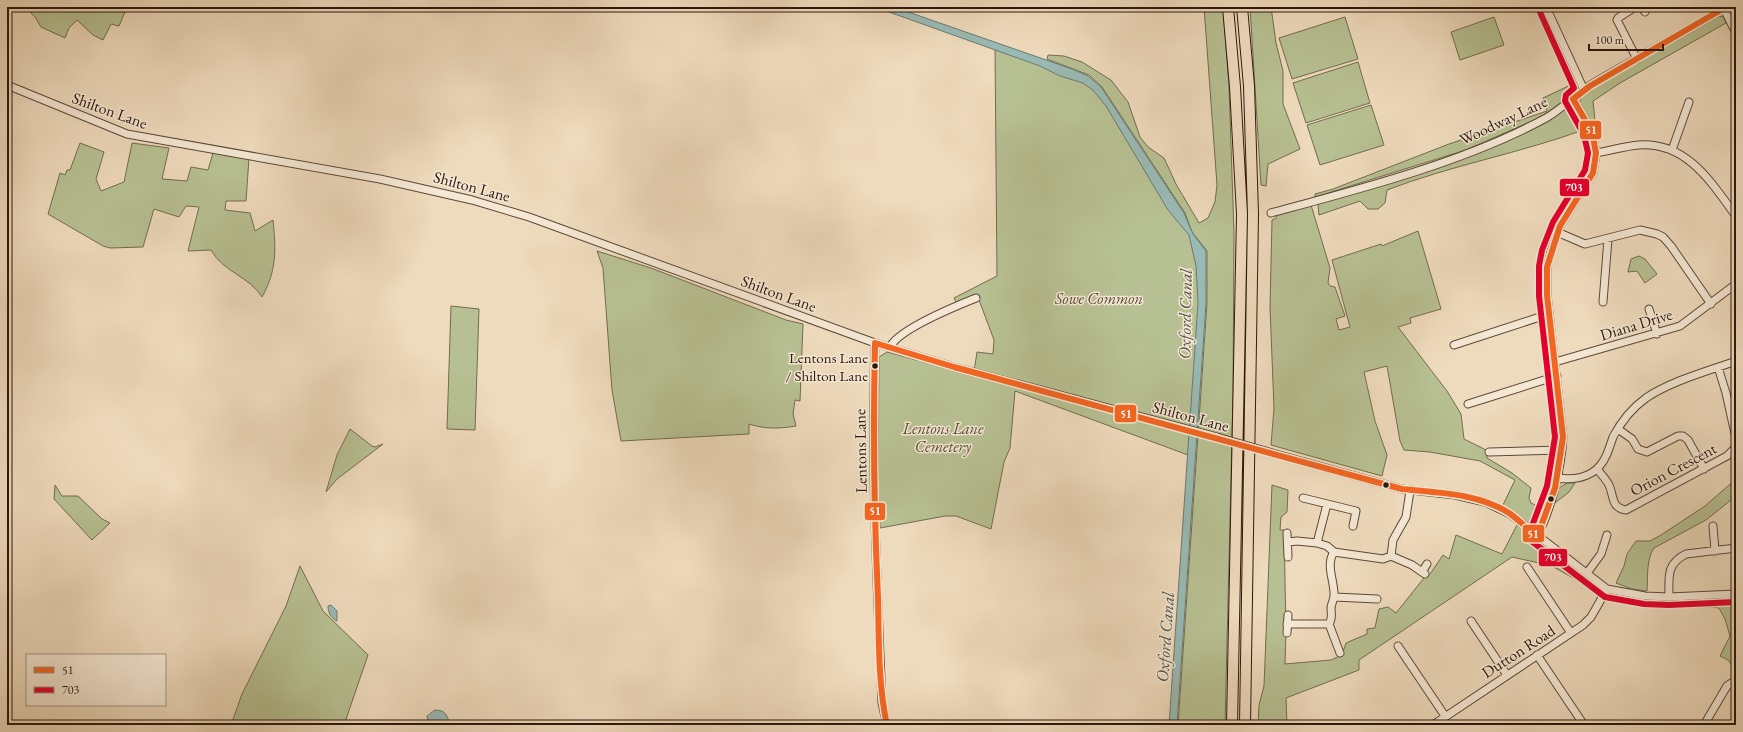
<svg xmlns="http://www.w3.org/2000/svg" width="1743" height="732" viewBox="0 0 1743 732" font-family="'EB Garamond',serif">
  <style>
    .green { fill: #b7c092; stroke: #726c4f }
    .water { fill: #99bab4; stroke: #6d7971 }
    .lines { fill: none; stroke-linecap: round; stroke-linejoin: round }
    .minor-casing { stroke: #5c4838; stroke-width: 9 }
    .highway-casing { stroke: #2c170c; stroke-width: 12 }
    .minor { stroke: #f4e7d3; stroke-width: 7 }
    .highway { stroke: #eedabc; stroke-width: 10 }
    .minor-bridge-casing { stroke: #5c4838; stroke-width: 9; stroke-linecap: butt }
    .minor-bridge { stroke: #f4e7d3; stroke-width: 7 }
    .bus-1-casing { stroke: #f4e7d3; stroke-width: 9 }
    .bus-2-casing { stroke: #f4e7d3; stroke-width: 9 }
    .bus-1 { stroke: #f26522; stroke-width: 6 }
    .bus-2 { stroke: #e4002b; stroke-width: 6 }
    .bus-dot { fill: #2c170c; stroke: #f4e7d3; stroke-width: 1.5 }
    .labels { text-anchor: middle; stroke-width: 3; stroke-linejoin: round; paint-order: stroke }
    .bus-label { font-size: 15px; fill: #2c170c; stroke: #f4e7d3; text-anchor: end }
    .street-label { font-size: 16px; fill: #2c170c; stroke: #f4e7d3 }
    .park-label { font-size: 16px; font-style: italic; fill: #564a34; stroke: #f4e7d3 }
    .water-label { font-size: 17px; font-style: italic; fill: #525047; stroke: #f4e7d3 }
    .line-badge { stroke: #f4e7d3; stroke-width: 1.5 }
    .badge-label { font-size: 11px; text-anchor: middle; font-weight: bold; fill: #fff }
  </style>
  <rect width="100%" height="100%" fill="#eedabc"/>
  <filter id="stains"><feTurbulence type="fractalNoise" baseFrequency=".005" numOctaves="4"/><feColorMatrix values="0 0 0 0 .2 0 0 0 0 .09 0 0 0 0 .02 0 0 0 .5 -.17"/></filter>
  <radialGradient id="worn" r=".72"><stop offset=".6" stop-color="#630" stop-opacity="0"/><stop offset="1" stop-color="#630" stop-opacity=".3"/></radialGradient>
  <path class="green" d="M 32,7 L 127,7 L 119,26 L 111,24 L 103,40 L 93,35 L 77,20 L 69,28 L 65,38 L 41,27 L 35,17 L 31,13 Z
    M 1204,7 L 1223,7 L 1229,86 L 1234,234 L 1233,395 L 1225,725 L 1178,725 L 1207,304 L 1207,251 L 1192,232 L 1185,213 L 1102,87 L 1089,75 L 1047,59 L 1048,55 L 1064,56 L 1082,62 L 1111,80 L 1128,102 L 1140,137 L 1148,147 L 1164,158 L 1176,184 L 1199,223 L 1208,218 L 1215,202 L 1217,185 Z
    M 1250,7 L 1271,7 L 1276,43 L 1283,71 L 1283,104 L 1300,149 L 1268,164 L 1266,186 L 1261,185 Z
    M 1718,16 L 1724,17 L 1726,23 L 1620,83 L 1593,101 L 1596,131 L 1580,103 L 1580,99 L 1584,94 L 1603,81 Z
    M 1345,17 L 1358,59 L 1292,79 L 1279,38 Z
    M 1494,17 L 1504,45 L 1460,60 L 1451,32 Z
    M 995,46 L 1091,83 L 1187,225 L 1202,268 L 1188,455 L 1015,391 L 1010,448 L 1004,462 L 991,529 L 956,516 L 945,516 L 880,528 L 878,481 L 879,357 L 887,352 L 1015,387 L 1016,383 L 974,372 L 977,352 L 993,354 L 994,340 L 979,300 L 959,309 L 954,298 L 997,276 Z
    M 1358,62 L 1370,103 L 1306,123 L 1293,83 Z
    M 1575,83 L 1577,88 L 1575,93 L 1548,114 L 1466,150 L 1315,197 L 1315,194 L 1333,189 L 1449,144 L 1547,111 L 1543,98 Z
    M 1371,105 L 1384,145 L 1320,165 L 1307,125 Z
    M 1571,105 L 1573,106 L 1586,129 C 1521,153 1452,165 1387,190 L 1385,203 L 1378,209 L 1368,209 L 1360,201 L 1319,215 L 1318,205 L 1322,201 L 1450,161 Z
    M 80,143 L 104,152 L 96,179 L 101,191 L 124,182 L 132,143 L 169,148 L 162,179 L 187,181 L 191,167 L 208,170 L 213,153 L 249,158 L 246,201 L 226,201 L 225,210 L 250,213 L 255,231 L 273,220 C 276,249 277,270 262,297 C 250,277 222,271 211,250 L 188,251 L 199,207 L 186,206 L 179,217 L 154,209 L 143,247 L 110,248 L 103,246 L 48,214 L 60,173 L 65,175 L 67,170 L 70,170 Z
    M 1311,205 L 1330,268 L 1328,283 L 1330,286 L 1335,287 L 1345,316 L 1336,319 L 1339,330 L 1350,327 L 1332,260 L 1381,244 L 1382,246 L 1418,231 L 1441,309 L 1410,318 L 1411,323 L 1398,327 L 1447,391 L 1461,414 L 1464,439 L 1486,450 L 1487,458 L 1512,473 L 1531,488 L 1529,498 L 1531,503 L 1537,506 L 1539,513 L 1537,525 L 1529,525 L 1503,505 L 1515,480 L 1480,461 L 1430,452 L 1404,450 L 1400,441 L 1387,366 L 1364,372 L 1375,421 L 1387,455 L 1382,476 L 1271,445 L 1274,408 L 1270,307 L 1272,220 L 1276,218 L 1277,214 Z
    M 597,251 L 651,268 L 786,320 L 803,324 L 800,401 L 795,400 L 793,414 L 796,426 C 778,429 765,429 749,424 L 749,434 L 621,441 L 612,390 L 603,268 Z
    M 1639,256 L 1645,259 L 1657,274 L 1645,283 L 1637,271 L 1628,272 L 1631,259 Z
    M 451,306 L 479,309 L 475,430 L 447,429 Z
    M 350,429 L 372,446 L 375,447 L 383,444 L 337,479 L 326,492 L 337,455 Z
    M 1736,479 L 1736,496 L 1706,520 L 1654,548 C 1646,559 1648,578 1647,591 L 1632,589 L 1616,583 L 1624,566 L 1627,554 L 1636,541 L 1650,541 L 1661,535 L 1705,506 Z
    M 1567,483 L 1575,483 L 1569,492 L 1555,503 L 1559,488 Z
    M 55,485 L 62,496 L 78,496 L 102,519 L 110,523 L 92,540 L 54,499 Z
    M 1272,485 L 1288,490 L 1287,512 L 1281,517 L 1280,530 L 1284,530 L 1286,633 L 1285,664 L 1331,660 L 1342,655 L 1346,643 L 1367,634 L 1367,629 L 1375,628 L 1379,609 L 1388,607 L 1396,613 L 1424,578 L 1430,574 L 1443,555 L 1449,559 L 1456,535 L 1502,554 L 1517,525 L 1595,585 L 1598,592 L 1552,566 L 1512,557 L 1359,660 L 1359,670 L 1286,698 L 1287,725 L 1258,725 L 1259,705 L 1264,686 Z
    M 300,566 L 323,611 L 368,655 L 344,725 L 231,725 L 242,694 L 286,606 Z
    M 1736,600 L 1736,671 L 1728,660 L 1720,656 L 1730,636 L 1725,619 L 1719,608 C 1710,606 1696,609 1690,601 Z"/>
  <path class="water" d="M 875,7 L 894,7 L 914,14 L 1072,69 L 1088,76 L 1101,87 L 1184,213 L 1193,234 L 1206,251 L 1206,303 L 1177,725 L 1169,725 L 1198,303 L 1196,266 L 1189,235 L 1168,210 L 1106,106 L 1093,90 L 1083,83 L 1060,76 L 1040,66 Z
    M 331,605 L 337,611 L 337,621 C 331,618 328,613 328,606 Z
    M 435,710 C 447,710 446,716 451,725 L 429,725 L 427,716 Z"/>
  <g class="lines">
    <g class="minor-casing">
      <path id="minor" d="M 1546,7 L 1584,90
        M 1635,7 L 1618,18 L 1617,20 L 1637,59
        M 1642,7 L 1645,12
        M 1724,9 L 1736,33
        M 7,85 L 127,134 L 380,179 L 472,200 L 529,217 L 875,343 L 954,367 L 1217,437
        M 1672,150 L 1689,102
        M 1596,153 C 1610,151 1624,146 1639,145 C 1687,142 1711,182 1736,216
        M 1271,213 C 1360,189 1465,162 1546,118 C 1562,109 1576,94 1592,84 C 1636,58 1682,34 1726,7
        M 1557,232 L 1585,244 L 1640,230 L 1657,234 L 1663,237 L 1671,246 L 1711,304
        M 1603,302 L 1608,239
        M 1649,309 L 1657,334
        M 875,343 C 871,463 877,583 882,703 L 887,725
        M 1454,345 L 1549,314
        M 890,347 C 899,329 956,306 976,298
        M 1555,362 L 1680,326 L 1736,284
        M 1718,367 L 1726,393 L 1736,438
        M 1468,404 L 1557,376
        M 1618,429 L 1632,439 L 1638,449 L 1647,452 L 1678,436 L 1683,436 L 1688,440 L 1704,469
        M 1489,452 L 1562,450
        M 1272,453 L 1402,489 L 1455,495 L 1485,502 L 1510,514 L 1607,589 L 1645,596 L 1669,597 L 1736,594
        M 1597,469 C 1601,474 1606,479 1609,485 C 1614,496 1611,508 1626,510 L 1727,456 L 1736,447
        M 1557,478 C 1578,481 1598,476 1607,454 C 1609,449 1611,443 1613,437 C 1621,422 1632,408 1646,398 C 1671,381 1708,371 1736,361
        M 1303,498 L 1356,511 L 1353,526
        M 1713,526 L 1715,551
        M 1287,533 L 1288,557
        M 1537,537 C 1552,507 1561,470 1563,437 L 1547,295 L 1547,267 L 1550,253 L 1560,226 L 1593,173 L 1596,153 L 1592,132 L 1573,99
        M 1288,542 L 1297,541 L 1317,543 L 1327,546 L 1334,552 L 1383,559 L 1391,556 L 1412,565 L 1425,574
        M 1317,543 L 1327,504
        M 1334,552 C 1325,565 1335,582 1334,596 C 1334,600 1331,604 1331,608 C 1331,614 1333,618 1329,624 L 1340,653
        M 1391,556 L 1393,540 L 1406,517 L 1410,491
        M 1527,567 L 1571,633
        M 1422,572 L 1427,564
        M 1587,573 L 1601,554 L 1607,535
        M 1334,597 L 1377,599
        M 1669,597 C 1669,577 1666,564 1686,554 L 1736,548
        M 1471,621 L 1507,675
        M 1287,624 L 1329,624
        M 1287,633 L 1288,615
        M 1398,646 L 1445,716
        M 1537,655 L 1584,725
        M 1433,725 L 1583,625 L 1591,617 L 1607,589
        M 1704,725 L 1727,686 L 1736,680"/>
    </g>
    <g class="highway-casing">
      <path id="highway" d="M 1228,7 L 1235,87 L 1242,214 L 1232,725
        M 1242,7 L 1249,86 L 1253,214 L 1245,725"/>
    </g>
    <use href="#minor" class="minor"/>
    <use href="#highway" class="highway"/>
    <g class="minor-bridge-casing">
      <path id="minor-bridge" d="M 1217,437 L 1272,453"/>
    </g>
    <use href="#minor-bridge" class="minor-bridge"/>
    <g class="bus-1-casing">
      <path id="bus-1" d="M 887,725 C 878,684 879,640 878,598 C 874,513 873,428 875,343 L 954,367 L 1402,489 C 1438,493 1477,493 1509,513 C 1519,520 1528,529 1537,537 L 1555,488 L 1563,437 L 1547,295 L 1547,267 L 1560,226 L 1593,173 L 1596,153 L 1592,132 L 1573,99 L 1590,86 L 1726,7"/>
    </g>
    <g class="bus-2-casing">
      <path id="bus-2" d="M 1539,10 L 1574,88 L 1566,95 L 1565,101 L 1584,135 L 1588,153 L 1585,170 L 1553,222 L 1542,250 L 1539,266 L 1539,296 L 1555,437 L 1547,486 L 1529,534 L 1530,540 L 1605,597 L 1644,604 L 1669,605 L 1736,602"/>
    </g>
    <use href="#bus-1" class="bus-1"/>
    <use href="#bus-2" class="bus-2"/>
  </g>
  <g class="bus-dot">
    <circle cx="875" cy="366" r="3.5"/>
    <circle cx="1386" cy="485" r="3.5"/>
    <circle cx="1551" cy="499" r="3.5"/>
  </g>
  <g class="labels">
    <g class="bus-label">
      <text x="868" y="363">Lentons Lane<tspan x="868" dy="18">/ Shilton Lane</tspan></text>
    </g>
    <g class="street-label">
      <text transform="translate(110 110) rotate(20)" y="6">Shilton Lane</text>
      <text transform="translate(1503 120) rotate(-25)" y="6">Woodway Lane</text>
      <text transform="translate(472 186) rotate(15)" y="6">Shilton Lane</text>
      <text transform="translate(779 293) rotate(20)" y="6">Shilton Lane</text>
      <text transform="translate(1636 324) rotate(-17)" y="6">Diana Drive</text>
      <text transform="translate(1191 416) rotate(15)" y="6">Shilton Lane</text>
      <text transform="translate(860 451) rotate(-91)" y="6">Lentons Lane</text>
      <text transform="translate(1673 469) rotate(-28)" y="6">Orion Crescent</text>
      <text transform="translate(1518 651) rotate(-33)" y="6">Dutton Road</text>
    </g>
    <g class="park-label">
      <text x="1099" y="304">Sowe Common</text>
      <text x="943" y="434">Lentons Lane<tspan x="943" dy="18">Cemetery</tspan></text>
    </g>
    <g class="water-label">
      <text transform="translate(1185 314) rotate(-89)" y="6">Oxford Canal</text>
      <text transform="translate(1165 637) rotate(-86)" y="6">Oxford Canal</text>
    </g>
  </g>
  <g class="line-badge">
    <rect x="1579" y="120" width="23" height="20" rx="4" fill="#f26522"/>
    <rect x="1559" y="178" width="31" height="19" rx="4" fill="#e4002b"/>
    <rect x="1114" y="404" width="23" height="19" rx="4" fill="#f26522"/>
    <rect x="864" y="502" width="22" height="19" rx="4" fill="#f26522"/>
    <rect x="1522" y="524" width="23" height="19" rx="4" fill="#f26522"/>
    <rect x="1538" y="548" width="30" height="19" rx="4" fill="#e4002b"/>
  </g>
  <g class="badge-label">
    <text x="1591" y="134">51</text>
    <text x="1574" y="191">703</text>
    <text x="1126" y="418">51</text>
    <text x="875" y="515">51</text>
    <text x="1533" y="538">51</text>
    <text x="1553" y="561">703</text>
  </g>
  <rect width="1743" height="732" fill="none" stroke="#eedabc" stroke-width="24"/>
  <rect x="8" y="8" width="1727" height="716" fill="none" stroke="#2c170c" stroke-width="2"/>
  <rect x="12" y="12" width="1719" height="708" fill="none" stroke="#2c170c"/>
  <rect x="26" y="654" width="140" height="52" fill="#f4e7d3" stroke="#a49483"/>
  <rect x="34" y="667" width="20" height="6" fill="#f26522" stroke="#a49483"/>
  <text x="62" y="674" font-size="12" fill="#2c170c">51</text>
  <rect x="34" y="687" width="20" height="6" fill="#e4002b" stroke="#a49483"/>
  <text x="62" y="694" font-size="12" fill="#2c170c">703</text>
  <path d="M1589 44v6h74v-6" fill="none" stroke="#2c170c" stroke-width="2"/>
  <text x="1595" y="44" font-size="12" fill="#2c170c" stroke="#f4e7d3" stroke-width="3" paint-order="stroke">100 m</text>
  <rect width="100%" height="100%" filter="url(#stains)"/>
  <rect width="100%" height="100%" fill="url(#worn)"/>
</svg>
